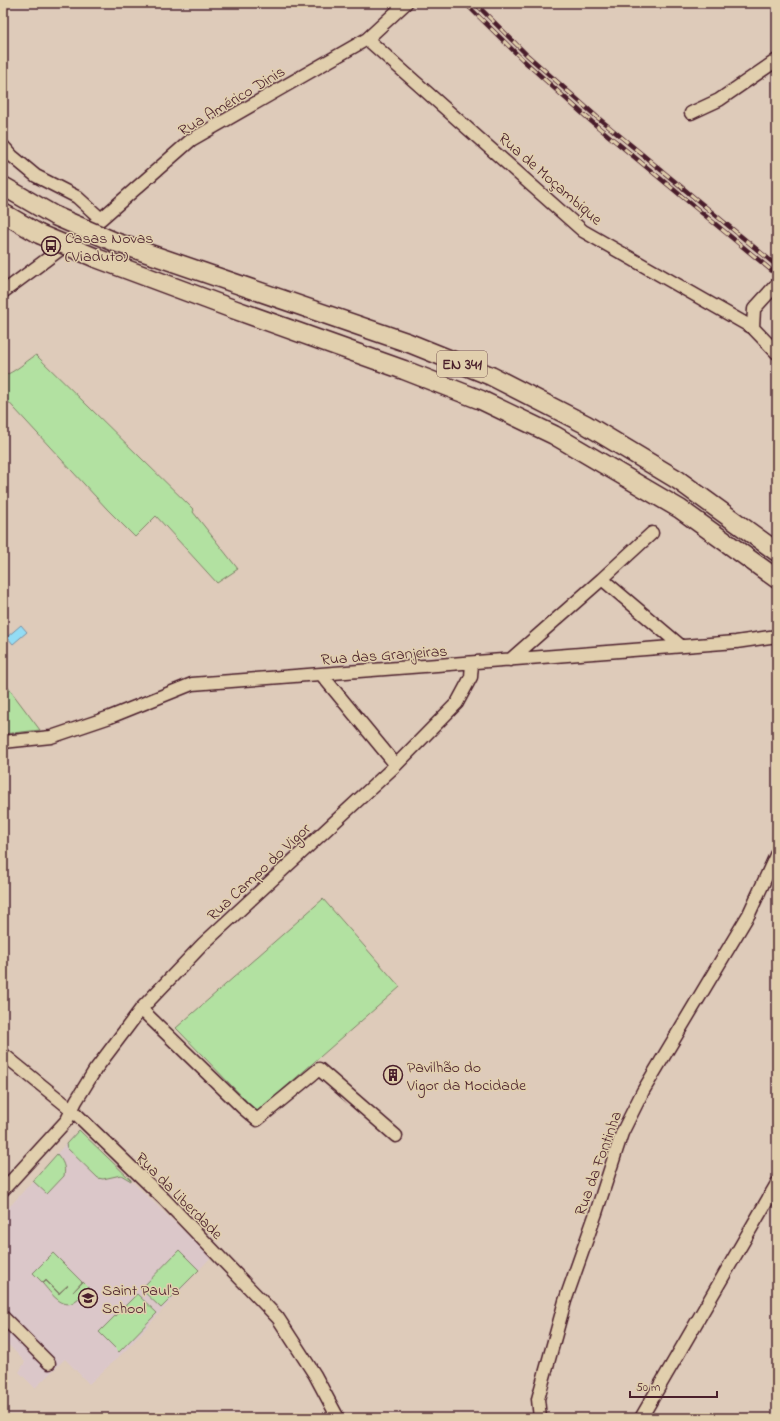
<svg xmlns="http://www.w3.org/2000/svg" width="780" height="1421" viewBox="0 0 780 1421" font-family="'Indie Flower',sans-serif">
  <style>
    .built { fill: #dbc7c9 }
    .green { fill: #b2e1a1; stroke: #7e8066 }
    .water { fill: #93dcf4; stroke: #7690a4 }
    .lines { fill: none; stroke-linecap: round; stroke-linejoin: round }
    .minor-casing { stroke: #4a1f2b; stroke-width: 15 }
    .highway-casing { stroke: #4a1f2b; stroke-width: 21 }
    .minor { stroke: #e1cfad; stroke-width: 12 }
    .highway { stroke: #e1cfad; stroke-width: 18 }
    .rail-casing { stroke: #4a1f2b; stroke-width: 4.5 }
    .rail { stroke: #e1cfad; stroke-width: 3; stroke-dasharray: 9; stroke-linecap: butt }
    .highway-bridge-casing { stroke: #4a1f2b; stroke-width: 21; stroke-linecap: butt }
    .highway-bridge { stroke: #e1cfad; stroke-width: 18 }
    .labels { text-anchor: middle; stroke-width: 3; stroke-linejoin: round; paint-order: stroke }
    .shield { fill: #e1cfad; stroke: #775452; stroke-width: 1 }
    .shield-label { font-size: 15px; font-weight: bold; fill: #4a1f2b }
    .street-label { font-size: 16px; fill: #4a1f2b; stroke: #e1cfad }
    .poi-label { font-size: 16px; fill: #4a1f2b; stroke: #e1cfad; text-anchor: start }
  </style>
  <rect width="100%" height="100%" fill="#decbba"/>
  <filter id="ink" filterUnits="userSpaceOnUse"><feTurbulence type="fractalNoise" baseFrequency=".025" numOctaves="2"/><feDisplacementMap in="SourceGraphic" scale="8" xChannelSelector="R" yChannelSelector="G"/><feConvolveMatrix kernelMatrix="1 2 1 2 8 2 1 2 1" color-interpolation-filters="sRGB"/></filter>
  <g filter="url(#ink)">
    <path class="built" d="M 78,1130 L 211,1257 L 126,1350 L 89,1384 L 65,1359 L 35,1388 L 19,1372 L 25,1362 L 3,1339 L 3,1214 Z"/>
    <path class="green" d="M 36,355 L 194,510 L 193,512 L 238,569 L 217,583 L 156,516 L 135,537 L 107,509 L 3,396 L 3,376 C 15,372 25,362 36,355 Z
      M 3,682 L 7,686 L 40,730 L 3,734 Z
      M 323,899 L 400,987 L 257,1112 L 176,1028 Z
      M 79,1130 L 131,1180 L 131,1181 L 121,1175 L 103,1179 L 98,1178 L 67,1148 L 66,1144 Z
      M 57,1154 C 63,1161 66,1167 64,1176 L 47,1194 L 33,1181 Z
      M 179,1250 L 199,1270 L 161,1308 L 141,1289 Z
      M 53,1253 L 82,1282 L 73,1292 L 83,1282 L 89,1288 C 85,1292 80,1298 75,1301 C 63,1311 50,1292 43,1284 L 46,1281 L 59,1294 L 68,1285 L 59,1293 L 46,1280 L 43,1283 L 33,1273 Z
      M 137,1294 L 157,1313 L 119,1352 L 99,1332 Z"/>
    <path class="water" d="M 21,625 L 27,632 L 13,644 L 7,637 Z"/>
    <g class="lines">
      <g class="minor-casing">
        <path id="minor" d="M 367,39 L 583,231 L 753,328
          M 691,113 L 719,100 L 777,60
          M 3,146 L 12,156 L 36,176 L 77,197 L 101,219
          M 775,286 L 754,309 L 753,328 L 777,353
          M 3,292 L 101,219 L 191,140 L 367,39 L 406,3
          M 602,579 L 652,533
          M 510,660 L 602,579 L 681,646
          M 321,674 L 396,765
          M 3,742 L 51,737 L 110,717 L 192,684 L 736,642 L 777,636
          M 141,1009 L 243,1108 L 257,1120 L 319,1069 L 396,1136
          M 3,1054 L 72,1110 L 164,1199 L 278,1318 L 315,1375 L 338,1418
          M 3,1190 L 67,1120 L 76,1101 L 95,1070 L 126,1029 L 141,1009 L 203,944 L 396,765 L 457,703 L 471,677 L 472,663
          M 3,1317 L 49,1363
          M 540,1418 L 538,1399 L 565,1301 L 596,1213 L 622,1133 L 643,1091 L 749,914 L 777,853
          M 641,1418 L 775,1187 L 777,1183"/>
      </g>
      <g class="highway-casing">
        <path id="highway" d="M 3,186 L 55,216
          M 3,213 L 39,234
          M 115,242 L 409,343 L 491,376 L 585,424 L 678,480 L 777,552
          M 96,258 L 233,309 L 404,370 L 481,400 L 554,435 L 680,509 L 777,579"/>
      </g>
      <use href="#minor" class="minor"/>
      <use href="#highway" class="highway"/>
      <g class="rail-casing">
        <path id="rail" d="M 465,3 L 523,60 L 592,122 L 777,275
          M 475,3 L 527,55 L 597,117 L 777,266"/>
      </g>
      <use href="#rail" class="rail"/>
      <g class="highway-bridge-casing">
        <path id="highway-bridge" d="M 55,216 L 115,242
          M 39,234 L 96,258"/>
      </g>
      <use href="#highway-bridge" class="highway-bridge"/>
    </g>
  </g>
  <defs>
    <g id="bus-ring" transform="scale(1)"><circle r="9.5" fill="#e1cfad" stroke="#4a1f2b" stroke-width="1.5"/><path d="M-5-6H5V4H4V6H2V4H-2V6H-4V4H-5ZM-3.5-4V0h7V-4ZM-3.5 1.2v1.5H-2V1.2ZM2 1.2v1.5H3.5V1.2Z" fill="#4a1f2b"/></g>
    <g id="building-ring" transform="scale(1)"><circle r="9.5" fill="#e1cfad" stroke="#4a1f2b" stroke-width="1.5"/><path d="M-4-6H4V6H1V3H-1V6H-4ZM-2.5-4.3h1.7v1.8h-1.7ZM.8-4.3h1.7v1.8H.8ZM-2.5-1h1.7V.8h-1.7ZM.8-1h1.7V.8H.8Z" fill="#4a1f2b"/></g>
    <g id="school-ring" transform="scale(1)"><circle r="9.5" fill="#e1cfad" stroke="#4a1f2b" stroke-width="1.5"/><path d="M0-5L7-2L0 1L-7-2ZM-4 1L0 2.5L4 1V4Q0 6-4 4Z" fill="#4a1f2b"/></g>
  </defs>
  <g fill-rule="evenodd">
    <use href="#bus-ring" x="51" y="246"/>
    <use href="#building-ring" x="393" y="1075"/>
    <use href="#school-ring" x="88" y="1298"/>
  </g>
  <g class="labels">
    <rect class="shield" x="437" y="351" width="50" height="26" rx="3"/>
    <g class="shield-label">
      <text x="462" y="369">EN 341</text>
    </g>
    <g class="street-label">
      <text transform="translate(231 100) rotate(-31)" y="6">Rua Américo Dinis</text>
      <text transform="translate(551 178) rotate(41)" y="6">Rua de Moçambique</text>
      <text transform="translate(384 654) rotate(-4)" y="6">Rua das Granjeiras</text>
      <text transform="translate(258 871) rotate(-43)" y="6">Rua Campo do Vigor</text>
      <text transform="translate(597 1163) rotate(-70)" y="6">Rua da Fontinha</text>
      <text transform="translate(180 1195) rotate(45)" y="6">Rua da Liberdade</text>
    </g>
    <g class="poi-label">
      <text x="65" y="243">Casas Novas<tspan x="65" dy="18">(Viaduto)</tspan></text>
      <text x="407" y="1072">Pavilhão do<tspan x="407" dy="18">Vigor da Mocidade</tspan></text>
      <text x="102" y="1295">Saint Paul's<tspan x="102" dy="18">School</tspan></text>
    </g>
  </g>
  <rect width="780" height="1421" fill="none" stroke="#e1cfad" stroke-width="16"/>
  <rect x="8" y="8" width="764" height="1405" fill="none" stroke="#4a1f2b" stroke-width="1.5" filter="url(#ink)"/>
  <path d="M630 1391v6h87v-6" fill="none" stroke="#4a1f2b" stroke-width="2"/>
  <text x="636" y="1391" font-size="12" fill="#4a1f2b" stroke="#e1cfad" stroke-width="3" paint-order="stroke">50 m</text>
</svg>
